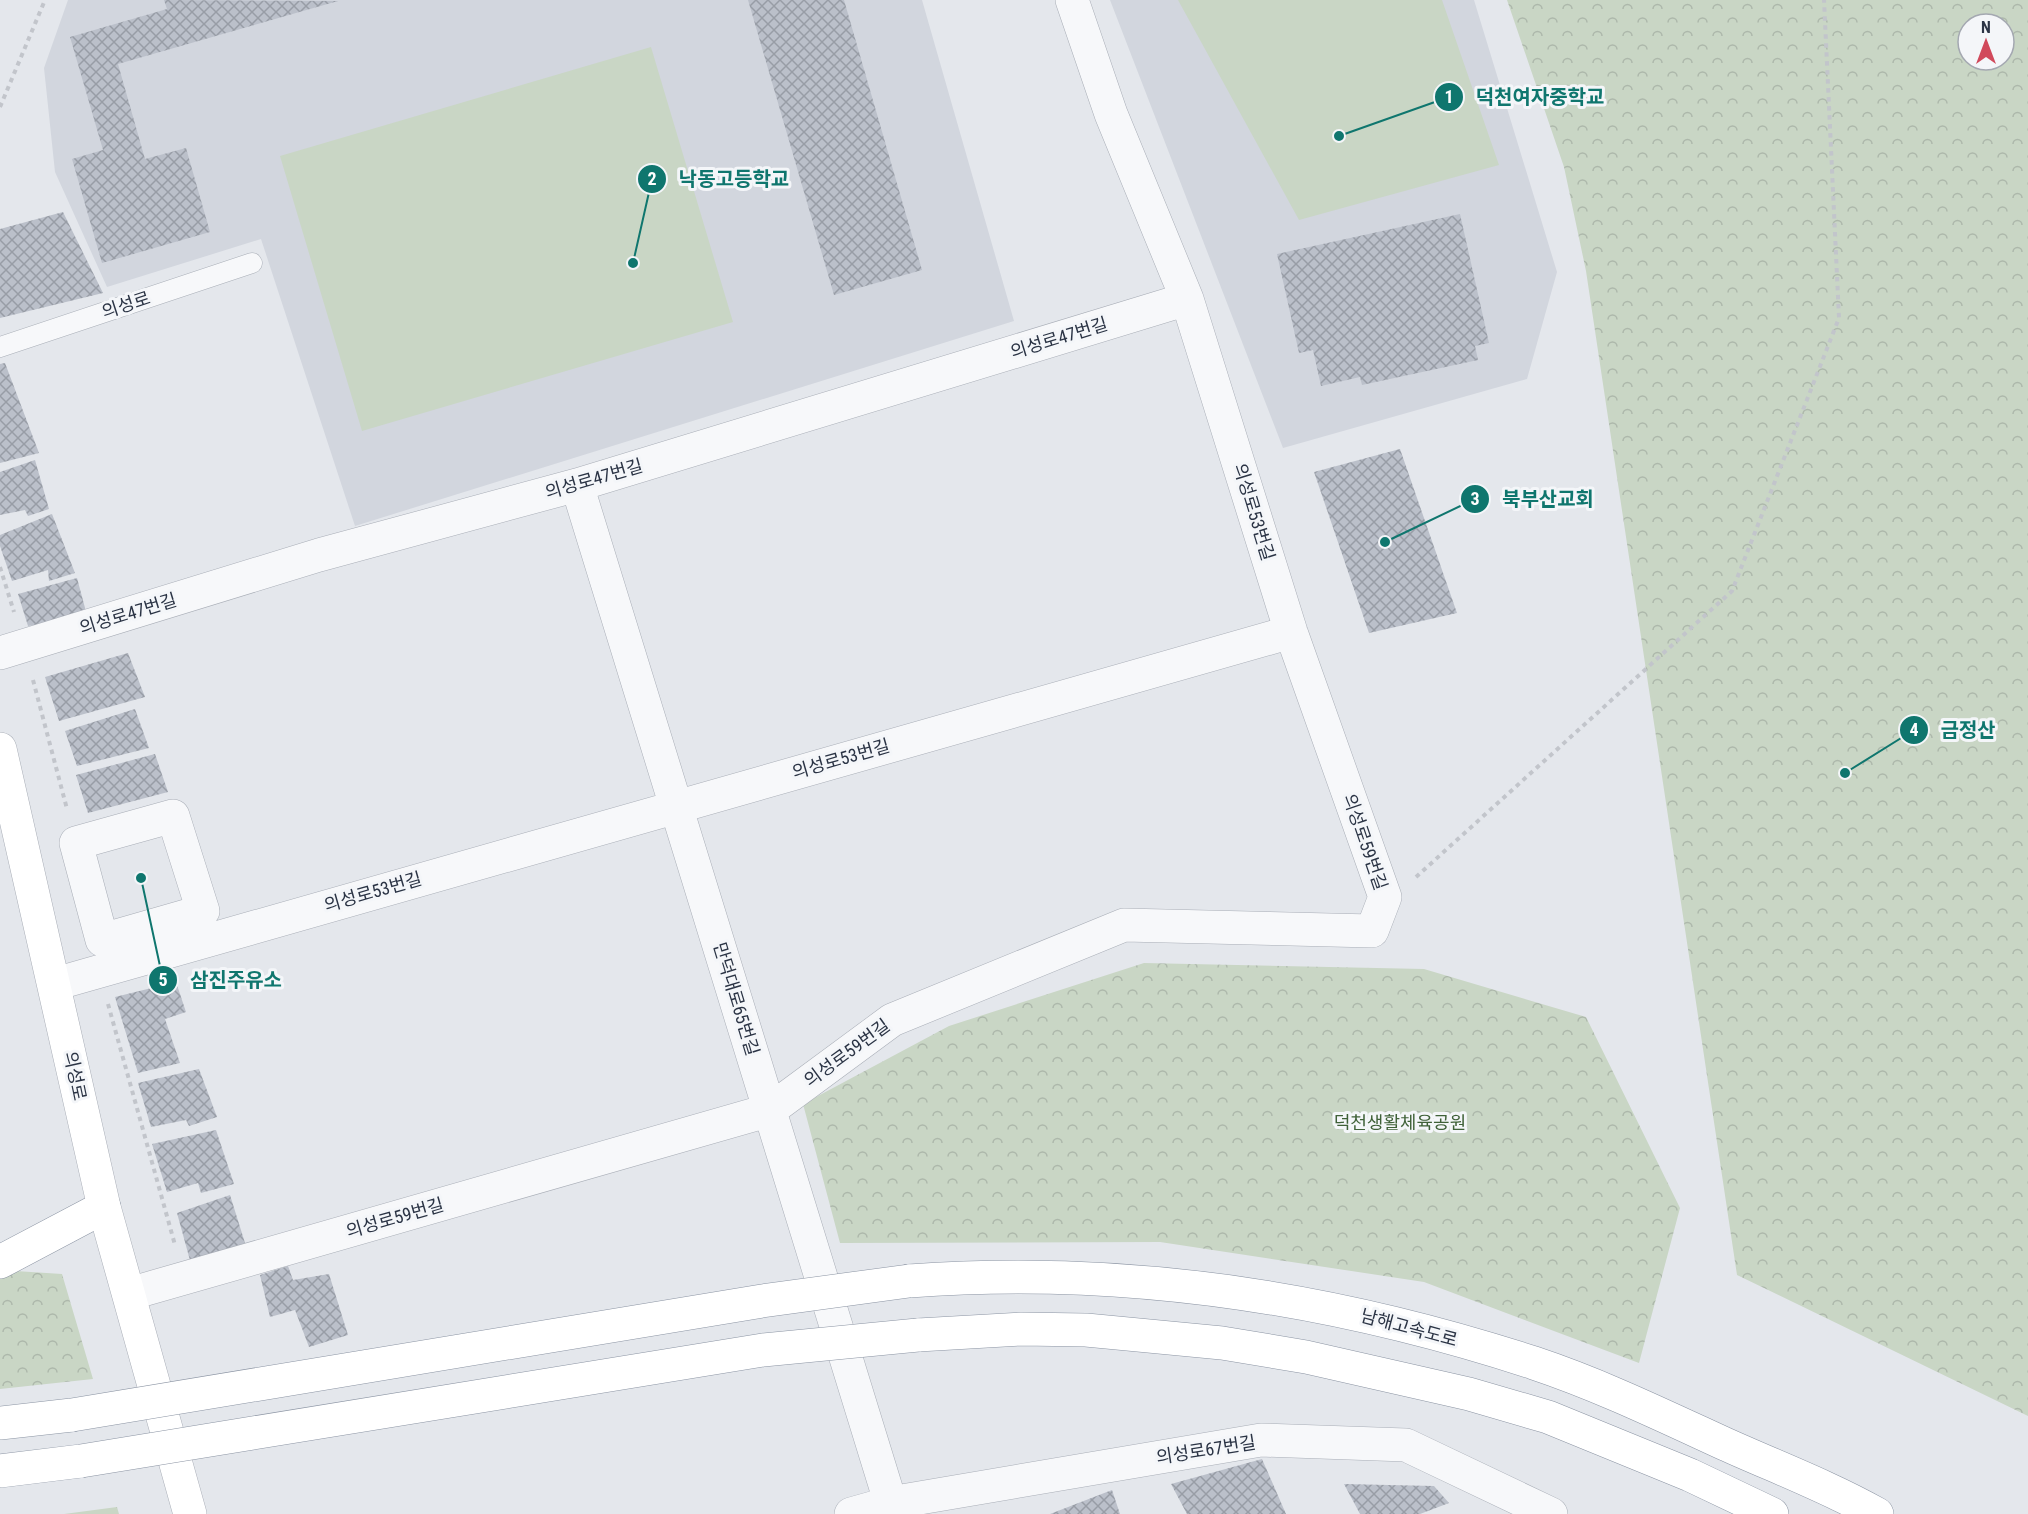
<svg xmlns="http://www.w3.org/2000/svg" width="2028" height="1514" viewBox="0 0 2028 1514" font-family="'Roboto Condensed','Noto Sans KR',sans-serif">
  <style>
    .built { fill: #d2d6de }
    .grass { fill: #c9d6c5 }
    .forest { fill: url(#forest-crowns); fill-rule: evenodd }
    .building { fill: url(#building-cross-hatch) }
    .lines { fill: none; stroke-linecap: round; stroke-linejoin: round }
    .service-casing { stroke: #a9aeb7; stroke-width: 21 }
    .minor-casing { stroke: #a9aeb7; stroke-width: 34 }
    .secondary-casing { stroke: #a9aeb7; stroke-width: 34 }
    .trunk-casing { stroke: #8b94a3; stroke-width: 34 }
    .path { stroke: #c2c5cb; stroke-width: 4; stroke-dasharray: 4.5 4.5; stroke-linecap: butt }
    .service { stroke: #f7f8fa; stroke-width: 20 }
    .minor { stroke: #f7f8fa; stroke-width: 33 }
    .secondary { stroke: #fff; stroke-width: 33 }
    .trunk { stroke: #fff; stroke-width: 33 }
    .trunk-bridge-casing { stroke: #8b94a3; stroke-width: 34; stroke-linecap: butt }
    .trunk-bridge { stroke: #fff; stroke-width: 33 }
    .labels { text-anchor: middle; stroke-width: 6; stroke-linejoin: round; paint-order: stroke }
    .street-label { font-size: 18px; fill: #2b3445; stroke: #f4f6f9 }
    .park-label { font-size: 18px; fill: #3f6138; stroke: #f4f6f9 }
    .leader { fill: none; stroke: #0f766e; stroke-width: 2 }
    .callout-dot { fill: #0f766e; stroke: #f4f6f9; stroke-width: 2 }
    .mark-label { font-size: 18px; text-anchor: middle; font-weight: bold; fill: #fff }
    .callout-label { font-size: 20px; text-anchor: middle; font-weight: bold; fill: #0f766e; stroke: #f4f6f9; stroke-width: 6; stroke-linejoin: round; paint-order: stroke }
  </style>
  <defs>
    <pattern id="forest-crowns" width="20" height="18" patternUnits="userSpaceOnUse" patternTransform="scale(1.5)"><rect width="20" height="18" fill="#c9d6c5"/><path d="M2 6a3 3 0 1 1 6 0M12 15a3 3 0 1 1 6 0" fill="none" stroke="#adb8ab"/></pattern>
    <pattern id="building-cross-hatch" width="8" height="8" patternUnits="userSpaceOnUse" patternTransform="scale(1.5)"><rect width="8" height="8" fill="#bbc0ca"/><path d="M0 0l8 8M0 8l8-8" fill="none" stroke="#989da6"/></pattern>
  </defs>
  <rect width="100%" height="100%" fill="#e4e7ec"/>
  <path class="built" d="M 68,0 L 922,0 L 1014,321 L 355,526 L 261,239 L 107,287 L 55,172 L 44,68 Z
    M 1110,0 L 1474,0 L 1557,272 L 1527,379 L 1283,448 Z"/>
  <path class="grass" d="M 1178,0 L 1442,0 L 1499,165 L 1299,220 Z
    M 651,47 L 733,322 L 362,431 L 280,156 Z"/>
  <path class="forest" d="M 1507,0 L 2028,0 L 2028,1416 L 1737,1275 L 1586,271 L 1564,167 ZM 1968,24 L 2004,24 L 2004,60 L 1968,60 Z
    M 1144,963 L 1424,969 L 1586,1017 L 1680,1208 L 1639,1363 L 1424,1282 L 1160,1242 L 840,1243 L 803,1104 L 949,1026 Z
    M 0,1270 L 62,1274 L 93,1379 L 0,1389 Z
    M 117,1507 L 119,1514 L 64,1514 Z"/>
  <path class="building" d="M 164,0 L 338,1 L 118,64 L 145,159 L 186,148 L 210,232 L 102,263 L 72,159 L 103,150 L 70,37 L 167,9 Z
    M 748,0 L 844,0 L 922,270 L 834,295 Z
    M 63,212 L 103,293 L 0,318 L 0,229 Z
    M 1460,214 L 1489,343 L 1475,346 L 1478,360 L 1362,385 L 1360,377 L 1321,386 L 1313,350 L 1299,353 L 1277,254 Z
    M 5,363 L 39,453 L 0,463 L 0,364 Z
    M 1400,449 L 1457,613 L 1369,633 L 1314,472 Z
    M 35,460 L 49,509 L 28,516 L 25,510 L 0,515 L 0,472 Z
    M 52,514 L 75,573 L 49,581 L 48,570 L 12,581 L 0,546 L 0,535 Z
    M 77,578 L 88,619 L 28,626 L 18,594 Z
    M 128,653 L 145,697 L 59,721 L 45,677 Z
    M 135,709 L 149,748 L 77,766 L 65,731 Z
    M 155,754 L 168,792 L 88,813 L 76,775 Z
    M 176,982 L 186,1012 L 165,1019 L 180,1063 L 138,1073 L 115,997 Z
    M 199,1069 L 217,1117 L 189,1126 L 186,1120 L 151,1127 L 138,1083 Z
    M 216,1130 L 234,1184 L 201,1193 L 198,1183 L 167,1192 L 152,1144 Z
    M 230,1195 L 245,1243 L 191,1264 L 177,1213 Z
    M 288,1266 L 293,1280 L 329,1274 L 348,1335 L 309,1347 L 295,1310 L 270,1317 L 260,1275 Z
    M 1262,1459 L 1286,1514 L 1187,1514 L 1171,1484 Z
    M 1344,1484 L 1434,1486 L 1449,1503 L 1420,1514 L 1360,1514 Z
    M 1112,1490 L 1120,1514 L 1050,1514 Z"/>
  <g class="lines">
    <g class="service-casing">
      <path id="service" d="M 0,347 L 252,263"/>
    </g>
    <g class="minor-casing">
      <path id="minor" d="M 577,485 L 894,1514
        M 0,653 L 319,555 L 577,485 L 1187,299
        M 173,816 L 203,911 L 102,940 L 76,843 Z
        M 55,984 L 1291,632
        M 129,1294 L 770,1110 L 892,1020 L 1124,925 L 1372,931 L 1385,897 L 1291,632 L 1187,299 L 1111,114 L 1072,0
        M 851,1514 L 890,1503 L 1261,1440 L 1406,1445 L 1551,1514"/>
    </g>
    <g class="secondary-casing">
      <path id="secondary" d="M 0,749 L 104,1207 L 190,1514"/>
    </g>
    <g class="trunk-casing">
      <path id="trunk" d="M 0,1262 L 104,1207
        M 909,1281 C 1121,1265 1332,1297 1534,1363 C 1600,1385 1662,1415 1725,1444 C 1776,1467 1829,1487 1877,1514
        M 918,1335 L 1021,1329 L 1086,1330 L 1222,1343 L 1306,1357 L 1469,1394 L 1548,1417 L 1690,1475 L 1772,1514
        M 0,1423 L 72,1415
        M 0,1471 L 81,1461"/>
    </g>
    <path class="path" d="M 0,107 L 45,0
      M 0,567 L 14,612
      M 33,680 L 67,809
      M 1416,877 L 1732,591 L 1839,318 L 1824,0
      M 108,1004 L 175,1245"/>
    <use href="#service" class="service"/>
    <use href="#minor" class="minor"/>
    <use href="#secondary" class="secondary"/>
    <use href="#trunk" class="trunk"/>
    <g class="trunk-bridge-casing">
      <path id="trunk-bridge" d="M 72,1415 L 762,1301 L 909,1281
        M 81,1461 L 763,1350 L 918,1335"/>
    </g>
    <use href="#trunk-bridge" class="trunk-bridge"/>
  </g>
  <g class="labels">
    <g class="street-label">
      <text transform="translate(126 305) rotate(-18)" y="6">의성로</text>
      <text transform="translate(1059 338) rotate(-17)" y="6">의성로47번길</text>
      <text transform="translate(594 479) rotate(-16)" y="6">의성로47번길</text>
      <text transform="translate(1254 512) rotate(73)" y="6">의성로53번길</text>
      <text transform="translate(128 614) rotate(-17)" y="6">의성로47번길</text>
      <text transform="translate(841 759) rotate(-16)" y="6">의성로53번길</text>
      <text transform="translate(1365 842) rotate(71)" y="6">의성로59번길</text>
      <text transform="translate(373 892) rotate(-16)" y="6">의성로53번길</text>
      <text transform="translate(736 999) rotate(73)" y="6">만덕대로65번길</text>
      <text transform="translate(847 1053) rotate(-36)" y="6">의성로59번길</text>
      <text transform="translate(75 1076) rotate(78)" y="6">의성로</text>
      <text transform="translate(395 1218) rotate(-16)" y="6">의성로59번길</text>
      <text transform="translate(1409 1328) rotate(15)" y="6">남해고속도로</text>
      <text transform="translate(1206 1450) rotate(-9)" y="6">의성로67번길</text>
    </g>
    <g class="park-label">
      <text x="1400" y="1129">덕천생활체육공원</text>
    </g>
  </g>
  <path class="leader" d="M1339 136L1449 97M633 263L652 179M1385 542L1475 499M1845 773L1914 730M141 878L163 980"/>
  <g class="callout-dot">
    <circle cx="1339" cy="136" r="6"/>
    <circle cx="633" cy="263" r="6"/>
    <circle cx="1385" cy="542" r="6"/>
    <circle cx="1845" cy="773" r="6"/>
    <circle cx="141" cy="878" r="6"/>
    <circle cx="1449" cy="97" r="15"/>
    <circle cx="652" cy="179" r="15"/>
    <circle cx="1475" cy="499" r="15"/>
    <circle cx="1914" cy="730" r="15"/>
    <circle cx="163" cy="980" r="15"/>
  </g>
  <g class="mark-label">
    <text x="1449" y="103">1</text>
    <text x="652" y="185">2</text>
    <text x="1475" y="505">3</text>
    <text x="1914" y="736">4</text>
    <text x="163" y="986">5</text>
  </g>
  <g class="callout-label">
    <text x="1540" y="104">덕천여자중학교</text>
    <text x="734" y="186">낙동고등학교</text>
    <text x="1548" y="506">북부산교회</text>
    <text x="1968" y="737">금정산</text>
    <text x="236" y="987">삼진주유소</text>
  </g>
  <g transform="translate(1986 42)"><circle r="28" fill="#f4f6f9" stroke="#a4a8b1" stroke-width="1.5"/>
  <path d="M0-4.5L10 22L0 15L-10 22Z" fill="#d1495b"/>
  <text y="-9" font-size="16" font-weight="bold" text-anchor="middle" fill="#2b3445">N</text>
  </g>
</svg>
